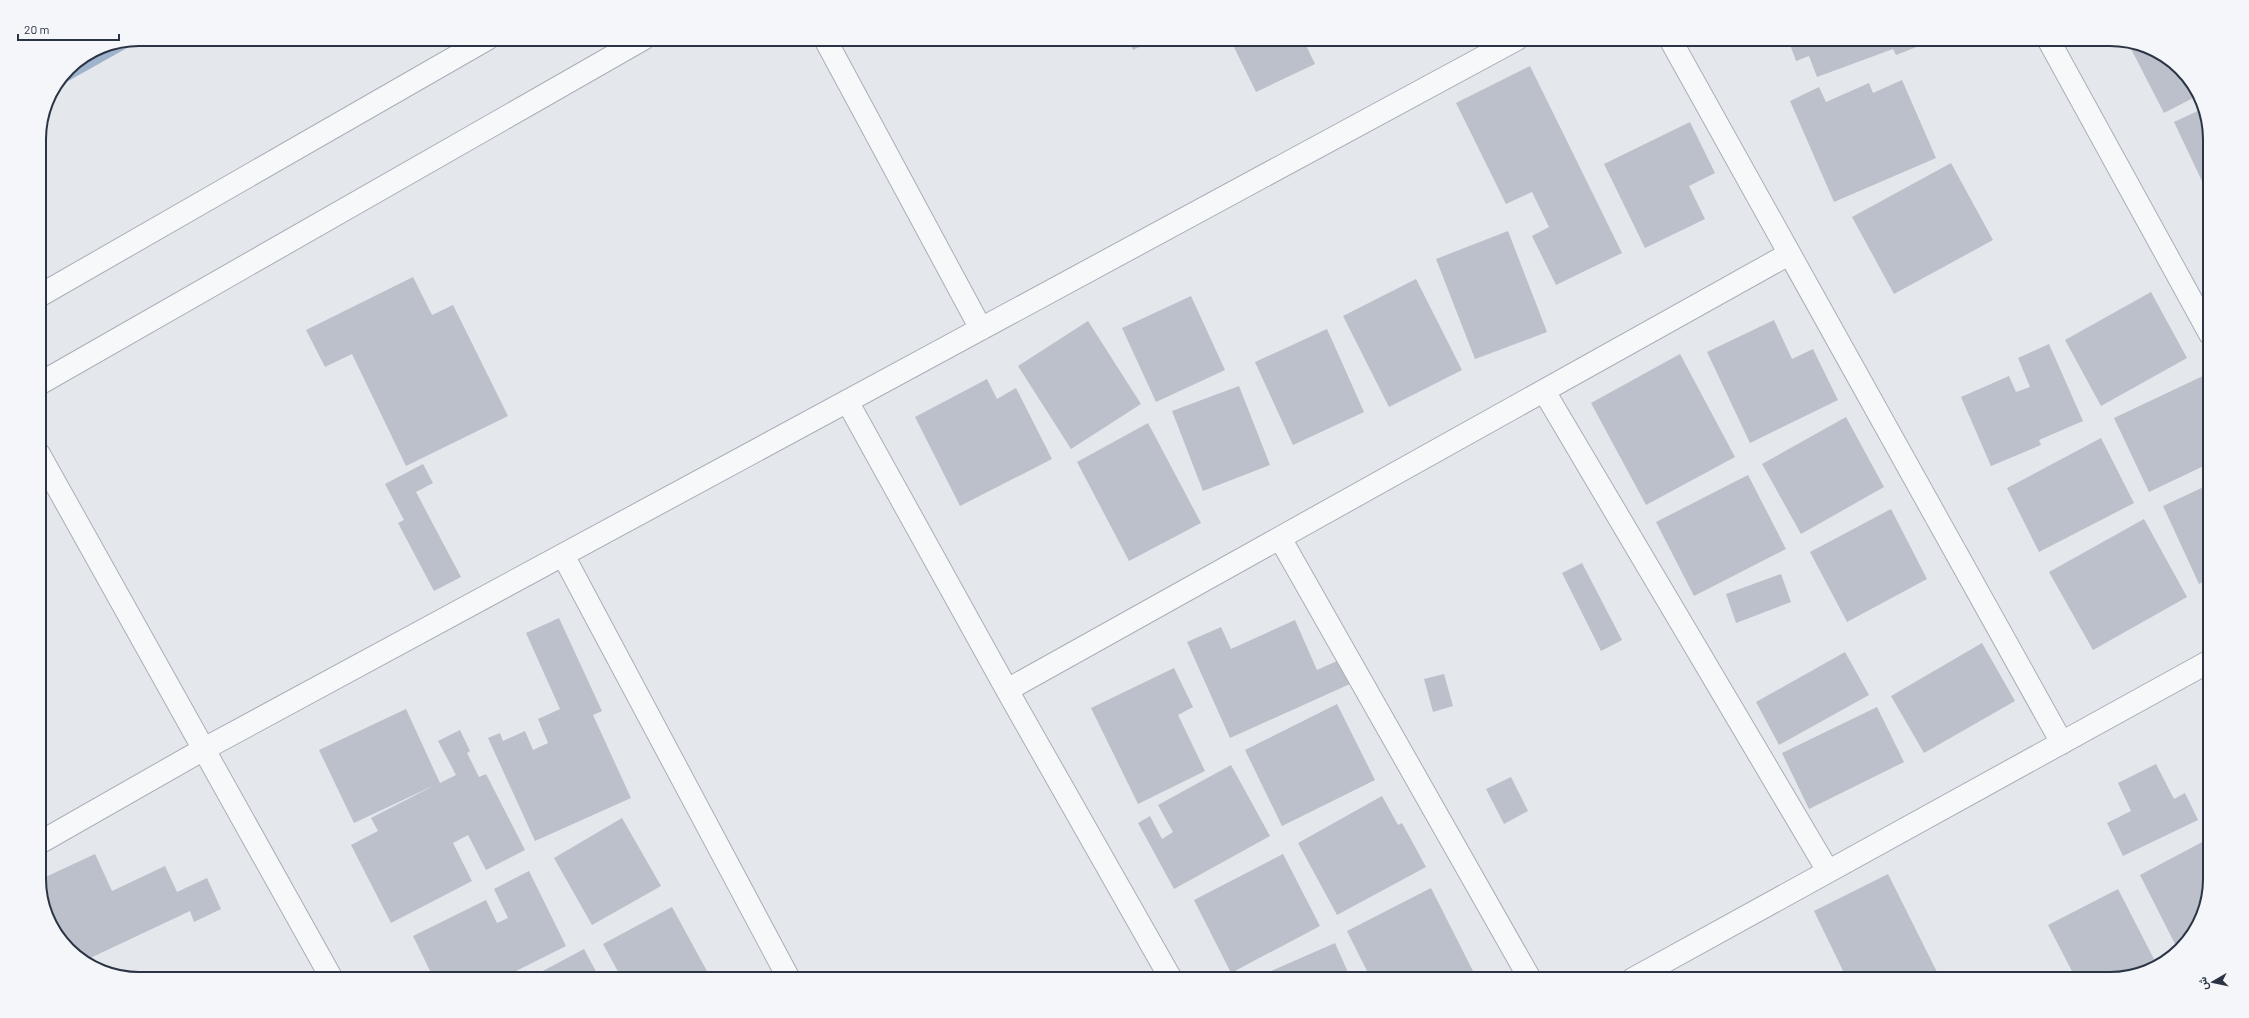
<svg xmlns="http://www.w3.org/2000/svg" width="2249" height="1018" viewBox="0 0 2249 1018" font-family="Barlow,Vazirmatn,sans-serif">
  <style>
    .water { fill: #9fb4cc }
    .building { fill: #bbc0ca }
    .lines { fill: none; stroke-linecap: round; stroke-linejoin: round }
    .minor-casing { stroke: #a9aeb7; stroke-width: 24 }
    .minor { stroke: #f7f8fa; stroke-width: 22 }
    .rim { fill: none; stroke: #2b3445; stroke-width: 2 }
  </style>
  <rect width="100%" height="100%" fill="#e4e7ec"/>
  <path class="water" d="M 143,39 L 54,89 L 68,68 L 101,46 Z"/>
  <path class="building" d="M 1128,39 L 1156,39 L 1133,50 Z
    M 1230,39 L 1303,39 L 1315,64 L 1256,92 Z
    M 1788,39 L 1932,39 L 1932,41 L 1896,55 L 1893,49 L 1817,77 L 1809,56 L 1796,61 Z
    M 2128,43 L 2149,47 L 2193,83 L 2197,96 L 2164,113 Z
    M 1530,66 L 1622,253 L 1556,285 L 1532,236 L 1549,227 L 1532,192 L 1506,204 L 1456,103 Z
    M 1902,80 L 1936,158 L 1834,202 L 1790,101 L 1819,87 L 1826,102 L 1869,83 L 1873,93 Z
    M 2202,109 L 2210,132 L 2210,198 L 2174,122 Z
    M 1690,122 L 1715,173 L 1689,186 L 1705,219 L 1645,248 L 1604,164 Z
    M 1951,163 L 1993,240 L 1894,294 L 1852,217 Z
    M 1508,231 L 1547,332 L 1475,359 L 1436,259 Z
    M 413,277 L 432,315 L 453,305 L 508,416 L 406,466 L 352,354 L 325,367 L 306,330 Z
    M 1416,279 L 1462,370 L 1389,407 L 1343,316 Z
    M 2151,292 L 2187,358 L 2101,406 L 2065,340 Z
    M 1191,296 L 1225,370 L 1156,402 L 1122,328 Z
    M 1774,320 L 1792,359 L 1813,349 L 1838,400 L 1750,443 L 1707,352 Z
    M 1088,321 L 1141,404 L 1071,449 L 1018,366 Z
    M 1327,329 L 1364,412 L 1293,445 L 1255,362 Z
    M 2049,344 L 2083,421 L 2039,440 L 2041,445 L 1991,466 L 1961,397 L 2009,376 L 2016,392 L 2030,387 L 2018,358 Z
    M 1680,354 L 1735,457 L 1646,505 L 1591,403 Z
    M 2205,375 L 2210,385 L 2210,463 L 2149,492 L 2114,418 Z
    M 987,379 L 997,399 L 1016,388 L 1052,459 L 960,506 L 915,417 Z
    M 1239,386 L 1270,465 L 1203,491 L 1172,411 Z
    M 1846,417 L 1884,487 L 1801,534 L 1762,464 Z
    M 1148,423 L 1201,523 L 1129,561 L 1077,462 Z
    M 2101,438 L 2134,503 L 2039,552 L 2007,488 Z
    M 423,464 L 433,483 L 416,492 L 461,577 L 434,591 L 398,523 L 404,520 L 385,484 Z
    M 1748,475 L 1786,549 L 1694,596 L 1656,522 Z
    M 2210,484 L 2210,578 L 2199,584 L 2163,506 Z
    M 1891,509 L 1927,579 L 1847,622 L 1810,552 Z
    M 2144,519 L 2187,597 L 2093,650 L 2049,572 Z
    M 1582,563 L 1622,640 L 1601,651 L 1562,573 Z
    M 1781,574 L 1791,602 L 1736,623 L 1726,594 Z
    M 559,618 L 602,711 L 593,715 L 631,798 L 535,841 L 488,738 L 500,733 L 503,741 L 525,731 L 533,750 L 548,743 L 538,719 L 560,709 L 526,633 Z
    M 1295,620 L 1317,670 L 1339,660 L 1350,684 L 1230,738 L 1187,642 L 1221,627 L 1231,649 Z
    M 1982,643 L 2015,701 L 1924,753 L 1891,696 Z
    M 1845,652 L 1869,695 L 1779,745 L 1756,702 Z
    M 1174,668 L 1193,707 L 1178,715 L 1205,771 L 1138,804 L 1091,708 Z
    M 1444,674 L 1453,706 L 1433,712 L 1424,679 Z
    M 1337,704 L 1375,780 L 1282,826 L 1245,750 Z
    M 1877,707 L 1904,762 L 1809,809 L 1782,753 Z
    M 406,709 L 440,783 L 456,775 L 438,741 L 460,730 L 470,751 L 467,753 L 479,777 L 486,774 L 525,850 L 486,870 L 468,835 L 453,843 L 472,881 L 391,923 L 351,845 L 378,831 L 371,818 L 437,784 L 354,823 L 319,750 Z
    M 2156,764 L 2174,799 L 2185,793 L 2198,820 L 2123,856 L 2107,823 L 2131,811 L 2118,783 Z
    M 1231,765 L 1270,836 L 1174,889 L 1138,823 L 1150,816 L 1162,839 L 1173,832 L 1158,805 Z
    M 1511,777 L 1528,811 L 1504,824 L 1486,789 Z
    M 1382,796 L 1398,825 L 1402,823 L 1426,867 L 1337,915 L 1298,843 Z
    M 622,818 L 661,886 L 592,925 L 554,858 Z
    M 2206,840 L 2210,848 L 2210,879 L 2202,918 L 2177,948 L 2140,875 Z
    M 95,854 L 112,891 L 165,866 L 177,892 L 207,878 L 221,909 L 194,922 L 190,911 L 86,960 L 59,940 L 39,886 L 39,880 Z
    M 1283,854 L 1320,926 L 1231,973 L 1194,900 Z
    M 529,871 L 566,946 L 500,979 L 434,979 L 413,936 L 486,900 L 497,923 L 508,918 L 494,889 Z
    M 1888,874 L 1937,972 L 1924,979 L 1847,979 L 1814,911 Z
    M 1431,888 L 1474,973 L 1461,979 L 1371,979 L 1347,931 Z
    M 2118,889 L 2157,965 L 2111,979 L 2076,979 L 2048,925 Z
    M 672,907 L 708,973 L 697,979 L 622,979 L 603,944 Z
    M 1335,943 L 1351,979 L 1253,979 Z
    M 584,949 L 600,979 L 542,979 L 539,973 Z"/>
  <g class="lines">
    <g class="minor-casing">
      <path id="minor" d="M 825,39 L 981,329
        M 1670,39 L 2062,743
        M 2048,39 L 2210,334
        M 39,296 L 487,39
        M 39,384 L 643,39
        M 1544,391 L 1828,871
        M 847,401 L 1007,690 L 1171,979
        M 39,454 L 332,979
        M 1280,538 L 1530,979
        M 563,555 L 789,979
        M 1007,690 L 1789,254
        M 39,843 L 204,749 L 1517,39
        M 1633,979 L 2210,661"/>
    </g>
    <use href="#minor" class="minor"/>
  </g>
  <path d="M0 0H2249V1018H0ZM139 46H2110A93 93 0 0 1 2203 139V879A93 93 0 0 1 2110 972H139A93 93 0 0 1 46 879V139A93 93 0 0 1 139 46Z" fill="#f4f6f9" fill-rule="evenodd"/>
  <path class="rim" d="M139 46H2110A93 93 0 0 1 2203 139V879A93 93 0 0 1 2110 972H139A93 93 0 0 1 46 879V139A93 93 0 0 1 139 46Z"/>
  <g transform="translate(2213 982) rotate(261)" stroke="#f4f6f9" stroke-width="3" paint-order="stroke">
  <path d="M0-3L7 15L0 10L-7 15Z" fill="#2b3445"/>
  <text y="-6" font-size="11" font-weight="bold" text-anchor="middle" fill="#2b3445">ش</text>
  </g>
  <path d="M18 34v6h101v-6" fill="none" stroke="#2b3445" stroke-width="2"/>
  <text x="24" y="34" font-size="12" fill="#2b3445" stroke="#f4f6f9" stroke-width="3" paint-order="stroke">20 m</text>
</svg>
